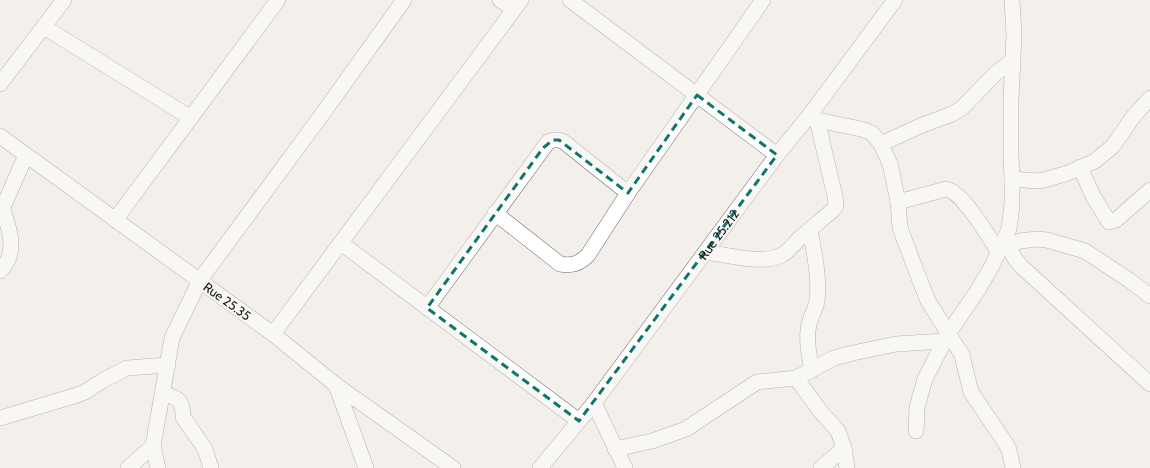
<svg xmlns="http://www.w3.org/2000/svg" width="1150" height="468" viewBox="0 0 1150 468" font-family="Cabin,sans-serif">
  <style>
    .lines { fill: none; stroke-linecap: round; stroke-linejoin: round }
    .street-casing { stroke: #6c6965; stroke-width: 16 }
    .street { stroke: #fff; stroke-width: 15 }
    .marked { fill: none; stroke: #0f766e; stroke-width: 3; stroke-dasharray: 8 5; stroke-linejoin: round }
    .labels { text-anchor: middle; stroke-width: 4; stroke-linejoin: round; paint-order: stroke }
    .street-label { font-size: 13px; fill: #1e1d1b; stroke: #fffefc }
  </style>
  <rect width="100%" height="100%" fill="#f3f0eb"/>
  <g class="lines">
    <g class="street-casing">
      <g id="street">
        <path d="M 500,0 L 514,9"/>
        <path d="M 570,0 L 777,155"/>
        <path d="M 44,27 L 191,118"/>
        <path d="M 0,84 L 64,0"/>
        <path d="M 809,116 L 817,120 L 861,129 L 872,133 L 881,144 L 890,164 L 894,182 L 898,202 L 900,228 L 917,273 L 928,301 L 962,355 L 971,392 L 1006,444 L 1009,450 L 1013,468"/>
        <path id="s1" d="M 0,136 L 273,334 L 336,385 L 453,468"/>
        <path d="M 881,144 L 920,126 L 952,114 L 962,108 L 996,73 L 1013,60"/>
        <path d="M 1080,167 L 1093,196 L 1109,222 L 1116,220 L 1150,190"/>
        <path d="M 1012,179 L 1036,181 L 1044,180 L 1068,173 L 1095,161 L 1113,146 L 1133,117 L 1150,98"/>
        <path d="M 898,202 L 946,189 C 961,190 990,238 998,252"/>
        <path d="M 495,213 L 560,264 C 572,266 579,264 588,255 L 628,193 L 763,0"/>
        <path d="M 0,214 L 26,155"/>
        <path d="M 115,220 L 278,0"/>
        <path d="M 810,230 C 814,252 820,279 817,301 C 816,308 812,314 810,321 C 805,336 809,355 812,370"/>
        <path d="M 1005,239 L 1015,259 L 1022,267 L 1150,384"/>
        <path d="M 341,243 L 579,421"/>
        <path d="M 1008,246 L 1020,241 L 1037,239 L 1047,240 L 1085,251 L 1129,280 L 1150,296"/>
        <path d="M 706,252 C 727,255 763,265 782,255 C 789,251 794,244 800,238 C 811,229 822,219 833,210 L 836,206 L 835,196 L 817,120"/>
        <path d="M 0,271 C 18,254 10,230 3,210"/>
        <path d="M 427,308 L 548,142 C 554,139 558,139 564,142 L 628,193"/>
        <path d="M 273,334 L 521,0"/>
        <path d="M 796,378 L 821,412 L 838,431 L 844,448 L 847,468"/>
        <path d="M 336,385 L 366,468"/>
        <path d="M 163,393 C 178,398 183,400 183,417 L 205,449 L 211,468"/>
        <path d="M 594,403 L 625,468"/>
        <path d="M 0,418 L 74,396 L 85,392 L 102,381 L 127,368 L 168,365"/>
        <path d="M 916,431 L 917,407 L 925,379 L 948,334 L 978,290 L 992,266 L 1009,229 L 1012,205 L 1012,179 L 1011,156 L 1011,99 L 1014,35 L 1012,0"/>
        <path d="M 153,446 L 158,468"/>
        <path d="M 615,449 L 652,441 L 686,429 L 757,382 L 796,378 L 834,358 L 853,353 L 896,344 L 945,341"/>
        <path d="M 128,468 L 153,446 L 172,338 L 200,280 L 318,120 L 404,0"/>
        <path id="s2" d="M 540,468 L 594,403 L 777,155 L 809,116 L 895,0"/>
        <path d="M 821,468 L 844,448"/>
      </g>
    </g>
    <use href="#street" class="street"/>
  </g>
  <path d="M0 0H1150V468H0ZM 697,95 L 777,155 L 579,421 L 427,308 L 543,148 L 553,140 L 559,140 L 628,193 Z" fill="#f3f0eb" fill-opacity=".55" fill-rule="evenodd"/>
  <path class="marked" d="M 697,95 L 777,155 L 579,421 L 427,308 L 543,148 L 553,140 L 559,140 L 628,193 Z"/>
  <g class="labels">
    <g class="street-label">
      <text dy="5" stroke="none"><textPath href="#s2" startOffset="294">Rue 25.212</textPath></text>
      <text dy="5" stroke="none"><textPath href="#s1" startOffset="281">Rue 25.35</textPath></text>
    </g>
  </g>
</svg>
